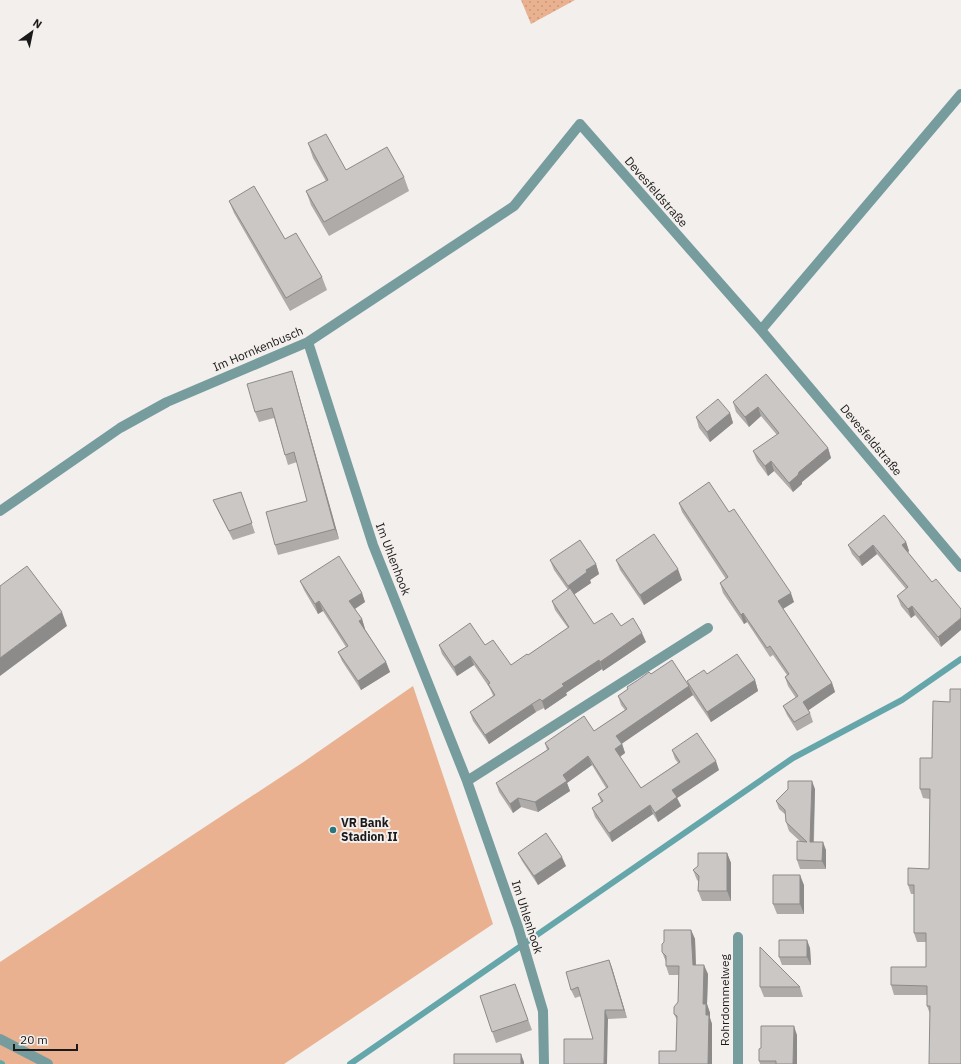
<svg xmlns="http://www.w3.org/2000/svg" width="961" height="1064" viewBox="0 0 961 1064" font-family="'IBM Plex Sans',sans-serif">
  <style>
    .green { fill: url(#green-dots) }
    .pitch { fill: #e9b18f }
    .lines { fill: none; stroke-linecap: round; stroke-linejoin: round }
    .stream { stroke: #65a6ab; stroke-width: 6 }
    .minor { stroke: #779c9e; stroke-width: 10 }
    .wall { fill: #aeaba9 }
    .shaded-wall { fill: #8d8b8a }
    .building { fill: #cac7c5; stroke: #8d8b8a }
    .poi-dot { fill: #2c757a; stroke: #f2efed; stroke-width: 1.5 }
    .labels { text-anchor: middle; stroke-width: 4; stroke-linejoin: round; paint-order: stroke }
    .street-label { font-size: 12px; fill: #1b1919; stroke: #f2efed }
    .poi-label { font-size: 12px; font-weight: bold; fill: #1b1919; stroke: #f2efed; text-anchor: start }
  </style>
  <defs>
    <pattern id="green-dots" width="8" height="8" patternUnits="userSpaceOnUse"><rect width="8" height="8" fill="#e9b18f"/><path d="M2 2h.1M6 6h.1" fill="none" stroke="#c7987b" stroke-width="1.8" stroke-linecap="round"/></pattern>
  </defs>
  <rect width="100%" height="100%" fill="#f2efed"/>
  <path class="green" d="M 521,0 L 575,0 L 531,24 Z"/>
  <path class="pitch" d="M 413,686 L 493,924 L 284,1064 L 0,1064 L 0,962 L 302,763 Z"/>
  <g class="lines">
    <path class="stream" d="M 0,1063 L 2,1064
      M 350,1064 L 793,758 L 902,700 L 961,659"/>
    <path class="minor" d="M 761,330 L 961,94
      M 308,342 L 373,545 L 467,781 L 518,927 L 543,1011 L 544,1064
      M 0,511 L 120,428 L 167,402 L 308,342 L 514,206 L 580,124 L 761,330 L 961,567
      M 467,781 L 708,628
      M 738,937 L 738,1064
      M 0,1039 L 48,1064"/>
  </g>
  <path class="wall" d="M 308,143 L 346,170 L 404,177 L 409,191 L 329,236 L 311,205 L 306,191 L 326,181 L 313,158 Z
    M 229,201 L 285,239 L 322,277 L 327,290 L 290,311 L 234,213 Z
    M 292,371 L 295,381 L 339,539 L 278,555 L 275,545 L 307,501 L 297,462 L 288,465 L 285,455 L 274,418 L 259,422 L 255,412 Z
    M 766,374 L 828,448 L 831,458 L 802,482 L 802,484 L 793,492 L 774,471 L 768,476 L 757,461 L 753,451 L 777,435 L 761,416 L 749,427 L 736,412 L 733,402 Z
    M 730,413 L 733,423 L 710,442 L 699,428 L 696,417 Z
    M 241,492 L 255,533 L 233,540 L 217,509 L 213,500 Z
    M 679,503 L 729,512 L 794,602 L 783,609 L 832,683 L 835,692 L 808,710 L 810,713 L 813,722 L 797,731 L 787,715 L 783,706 L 796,698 L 788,686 L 785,677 L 787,675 L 773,655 L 770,657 L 747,622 L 744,624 L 723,593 L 720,583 L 726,579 L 682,512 Z
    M 906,542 L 909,551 L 908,552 L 941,647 L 915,615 L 911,618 L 901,606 L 897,596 L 906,589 L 877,554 L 862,566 L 852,554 L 848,545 Z
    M 550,560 L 596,564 L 599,574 L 590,580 L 591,583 L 574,594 L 594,624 L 621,626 L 646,642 L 603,671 L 602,669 L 573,688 L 566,693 L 567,695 L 545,710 L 544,708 L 536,712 L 489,744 L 473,721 L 470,712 L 493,696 L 492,693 L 489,687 L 474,665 L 457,676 L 442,654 L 439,645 L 485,645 L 511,665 L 528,655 L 568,628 L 555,610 L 552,601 L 568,590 L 554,570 Z
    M 616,560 L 682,580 L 644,605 L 620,570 Z
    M 300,581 L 362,593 L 365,602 L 355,609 L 362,619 L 365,629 L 386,662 L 390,672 L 361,690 L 342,661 L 338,652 L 346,647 L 323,611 L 318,614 L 304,590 Z
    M 651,674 L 688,683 L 707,674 L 755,680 L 758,691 L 711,722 L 692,694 L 693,695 L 622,743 L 625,753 L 620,757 L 641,788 L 678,763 L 675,759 L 672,750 L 719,770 L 677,798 L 681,806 L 658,822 L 653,814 L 612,842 L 595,817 L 592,808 L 601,802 L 598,794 L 606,788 L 592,765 L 567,783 L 570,791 L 538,812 L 521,807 L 513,813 L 499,792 L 496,783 L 547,750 L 545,743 L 594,731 L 625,710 L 621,705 L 618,696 L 628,690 L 627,687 Z
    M 961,689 L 930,1014 L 927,1006 L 927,995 L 894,995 L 891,985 L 926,967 L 926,942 L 917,942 L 914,933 L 914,894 L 911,894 L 908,885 L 929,869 L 930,799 L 923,798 L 920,789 L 932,758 L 950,702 Z
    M 815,789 L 814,842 L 826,850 L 826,869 L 800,869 L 797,860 L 801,842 L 789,831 L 786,822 L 786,815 L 779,809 L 776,801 Z
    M 518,853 L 566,866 L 538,885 L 522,861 Z
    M 727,853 L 731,863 L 731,901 L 702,901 L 698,891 L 699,882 L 697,880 L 693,870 Z
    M 804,885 L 804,914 L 777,914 L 773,904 Z
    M 691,930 L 695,939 L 696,965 L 708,974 L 707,1004 L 710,1013 L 710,1018 L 712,1024 L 676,1051 L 677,1020 L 674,1014 L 678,1002 L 679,975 L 669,975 L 666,966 L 666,962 L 662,952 Z
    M 810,948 L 811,965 L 782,965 L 779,957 Z
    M 609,960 L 612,968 L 627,1018 L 608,1019 L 581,996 L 575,998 L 571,990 Z
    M 515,984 L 532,1030 L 496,1043 L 480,996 Z
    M 760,987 L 800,987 L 803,997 L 764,997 Z
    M 797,1035 L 797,1064 L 760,1064 L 759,1061 Z"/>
  <path class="shaded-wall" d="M 292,371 L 295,381 L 339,539 L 335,529 Z
    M 758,407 L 761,416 L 749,427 L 745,417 Z
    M 730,413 L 733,423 L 710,442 L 707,432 Z
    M 828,448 L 831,458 L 802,482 L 802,484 L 793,492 L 789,483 L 799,472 Z
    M 771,461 L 774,471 L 768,476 L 765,466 Z
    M 906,542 L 909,551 L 906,554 L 902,545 Z
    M 873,545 L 877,554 L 862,566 L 859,557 Z
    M 596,564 L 599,574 L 590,580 L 591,583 L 572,596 L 568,586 L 586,570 Z
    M 678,569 L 682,580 L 644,605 L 640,595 Z
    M 362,593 L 365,602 L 353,610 L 349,601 Z
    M 791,593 L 794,602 L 781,610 L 778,601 Z
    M 319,601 L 323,611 L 318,614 L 315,604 Z
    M 912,606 L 915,615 L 911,618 L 908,609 Z
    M 62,612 L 67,626 L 0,676 L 0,658 Z
    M 743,613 L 747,622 L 744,624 L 741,615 Z
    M 961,618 L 961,630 L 941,647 L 938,637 Z
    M 362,619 L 365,629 L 363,631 L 359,621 Z
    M 642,633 L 646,642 L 603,671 L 600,662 Z
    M 470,656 L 474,665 L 457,676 L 454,667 Z
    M 599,660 L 602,669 L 566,693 L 567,695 L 545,710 L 542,701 L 562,684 Z
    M 386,662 L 390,672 L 361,690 L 358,681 Z
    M 755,680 L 758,691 L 711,722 L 707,712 Z
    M 832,683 L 835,692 L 806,712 L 803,702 Z
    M 689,686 L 693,695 L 620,745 L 616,736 Z
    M 532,704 L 536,712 L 489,744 L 485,735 Z
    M 622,744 L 625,753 L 618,758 L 615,749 Z
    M 588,756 L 592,765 L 567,783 L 570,791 L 538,812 L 535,802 L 563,775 Z
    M 716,761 L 719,770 L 677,798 L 681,806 L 658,822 L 655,813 L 672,790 Z
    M 812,781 L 815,789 L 813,850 L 810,842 Z
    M 518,798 L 521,807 L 513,813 L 510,804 Z
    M 650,805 L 653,814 L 612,842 L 609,833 Z
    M 823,842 L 826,850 L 826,869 L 822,861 Z
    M 727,853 L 731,863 L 731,901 L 727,891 Z
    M 562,857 L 566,866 L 538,885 L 534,876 Z
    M 800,875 L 804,885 L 804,914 L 800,904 Z
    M 691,930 L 695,939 L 696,974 L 693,965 Z
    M 807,940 L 810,948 L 811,965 L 807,957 Z
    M 609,960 L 612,968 L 627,1018 L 624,1010 Z
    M 704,965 L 708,974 L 707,1004 L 710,1013 L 710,1018 L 712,1024 L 712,1064 L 708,1064 L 703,1004 Z
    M 605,1010 L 608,1019 L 607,1064 L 604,1064 Z
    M 794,1026 L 797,1035 L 797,1064 L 793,1064 Z
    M 521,1054 L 524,1062 L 524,1064 L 521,1064 Z"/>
  <path class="building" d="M 326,134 L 346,170 L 387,147 L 404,177 L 324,222 L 306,191 L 328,180 L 308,143 Z
    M 254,186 L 285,239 L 296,233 L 322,277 L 286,298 L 229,201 Z
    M 292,371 L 335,529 L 275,545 L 266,512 L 307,501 L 294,452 L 285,455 L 272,408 L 255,412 L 247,384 Z
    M 766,374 L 828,448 L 799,472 L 798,475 L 789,483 L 771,461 L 765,466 L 753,451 L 779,433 L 758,407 L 745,417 L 733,402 Z
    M 718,399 L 730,413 L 707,432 L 696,417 Z
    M 709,482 L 729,512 L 734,509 L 791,593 L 778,601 L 832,683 L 803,702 L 810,713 L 794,722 L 783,706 L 798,696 L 785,677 L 789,674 L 770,646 L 767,648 L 743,613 L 741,615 L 720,583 L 728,577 L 679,503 Z
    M 241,492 L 252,523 L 229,531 L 213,500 Z
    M 884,515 L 906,542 L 902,545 L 932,582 L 936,579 L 961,609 L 961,618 L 938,637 L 912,606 L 908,609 L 897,596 L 908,587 L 873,545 L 859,557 L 848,545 Z
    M 654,534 L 678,569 L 640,595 L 616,560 Z
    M 580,540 L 596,564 L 586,570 L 587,572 L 568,586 L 550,560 Z
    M 339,556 L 362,593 L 349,601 L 362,619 L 359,621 L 386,662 L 358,681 L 338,652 L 348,646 L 319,601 L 315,604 L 300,581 Z
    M 27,566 L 62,612 L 0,658 L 0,586 Z
    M 570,588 L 594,624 L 612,613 L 621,626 L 633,618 L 642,633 L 600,662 L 599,660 L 570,679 L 562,684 L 564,686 L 542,701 L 540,699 L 532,704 L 485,735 L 470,712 L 495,695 L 488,684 L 490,683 L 470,656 L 454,667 L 439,645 L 470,623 L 485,645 L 493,640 L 511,665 L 527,654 L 528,655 L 569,627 L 552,601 Z
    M 737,654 L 755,680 L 707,712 L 687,681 L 704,670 L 707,674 Z
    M 672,660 L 689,686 L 616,736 L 622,744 L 615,749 L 641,788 L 680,762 L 672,750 L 697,733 L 716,761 L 672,790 L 677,797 L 655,813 L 650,805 L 609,833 L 592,808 L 603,801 L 598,794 L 608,787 L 588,756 L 563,775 L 567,781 L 535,802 L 518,798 L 510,804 L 496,783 L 549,749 L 545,743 L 584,716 L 594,731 L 627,709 L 618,696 L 628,689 L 627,687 L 638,680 L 649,672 L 651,674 Z
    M 950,689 L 961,689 L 961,1064 L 929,1064 L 930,1006 L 927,1006 L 927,986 L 891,985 L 891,967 L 926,967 L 926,933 L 914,933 L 914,885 L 908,885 L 908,868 L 929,869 L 930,789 L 920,789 L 920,758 L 932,758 L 933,701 L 950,702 Z
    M 788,781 L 812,781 L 810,842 L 823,842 L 822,861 L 797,860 L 797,841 L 807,842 L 786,822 L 785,810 L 776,801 L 788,789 Z
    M 546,833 L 562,857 L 534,876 L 518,853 Z
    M 698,853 L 727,853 L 727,891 L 698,891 L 699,876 L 693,870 L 698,866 Z
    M 773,875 L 800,875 L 800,904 L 773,904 Z
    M 664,930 L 691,930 L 693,965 L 704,965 L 703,1004 L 706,1004 L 706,1015 L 709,1015 L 708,1064 L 659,1064 L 659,1051 L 676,1051 L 677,1016 L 674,1014 L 674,1007 L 678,1002 L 679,966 L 666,966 L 666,956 L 662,952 L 662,944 L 664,942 Z
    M 779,940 L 807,940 L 807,957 L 779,957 Z
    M 760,947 L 800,987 L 760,987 Z
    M 609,960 L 624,1010 L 605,1010 L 604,1064 L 564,1064 L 564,1039 L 593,1039 L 578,987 L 571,990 L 566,972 Z
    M 515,984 L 528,1020 L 492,1032 L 480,996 Z
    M 761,1026 L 794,1026 L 793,1064 L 776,1064 L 776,1061 L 759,1061 L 759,1049 L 761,1048 Z
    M 454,1054 L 521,1054 L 521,1064 L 454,1064 Z"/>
  <circle class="poi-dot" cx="333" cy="830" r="4"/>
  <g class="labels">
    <g class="street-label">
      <text transform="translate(656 192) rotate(49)" y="4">Devesfeldstraße</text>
      <text transform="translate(258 349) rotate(-23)" y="4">Im Hornkenbusch</text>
      <text transform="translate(871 440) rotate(50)" y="4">Devesfeldstraße</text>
      <text transform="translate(393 559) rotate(69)" y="4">Im Uhlenhook</text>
      <text transform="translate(527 917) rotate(72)" y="4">Im Uhlenhook</text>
      <text transform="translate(725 1000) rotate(-90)" y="4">Rohrdommelweg</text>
    </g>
    <g class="poi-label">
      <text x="341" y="827">VR Bank<tspan x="341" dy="14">Stadion II</tspan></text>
    </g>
  </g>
  <g transform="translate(32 32) rotate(33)" stroke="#f2efed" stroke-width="3" paint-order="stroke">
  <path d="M0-3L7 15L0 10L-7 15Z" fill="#1b1919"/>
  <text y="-6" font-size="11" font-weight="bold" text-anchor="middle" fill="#1b1919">N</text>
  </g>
  <path d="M14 1044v6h63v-6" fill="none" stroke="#1b1919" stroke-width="2"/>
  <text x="20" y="1044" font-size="12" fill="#1b1919" stroke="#f2efed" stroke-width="3" paint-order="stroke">20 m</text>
</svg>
